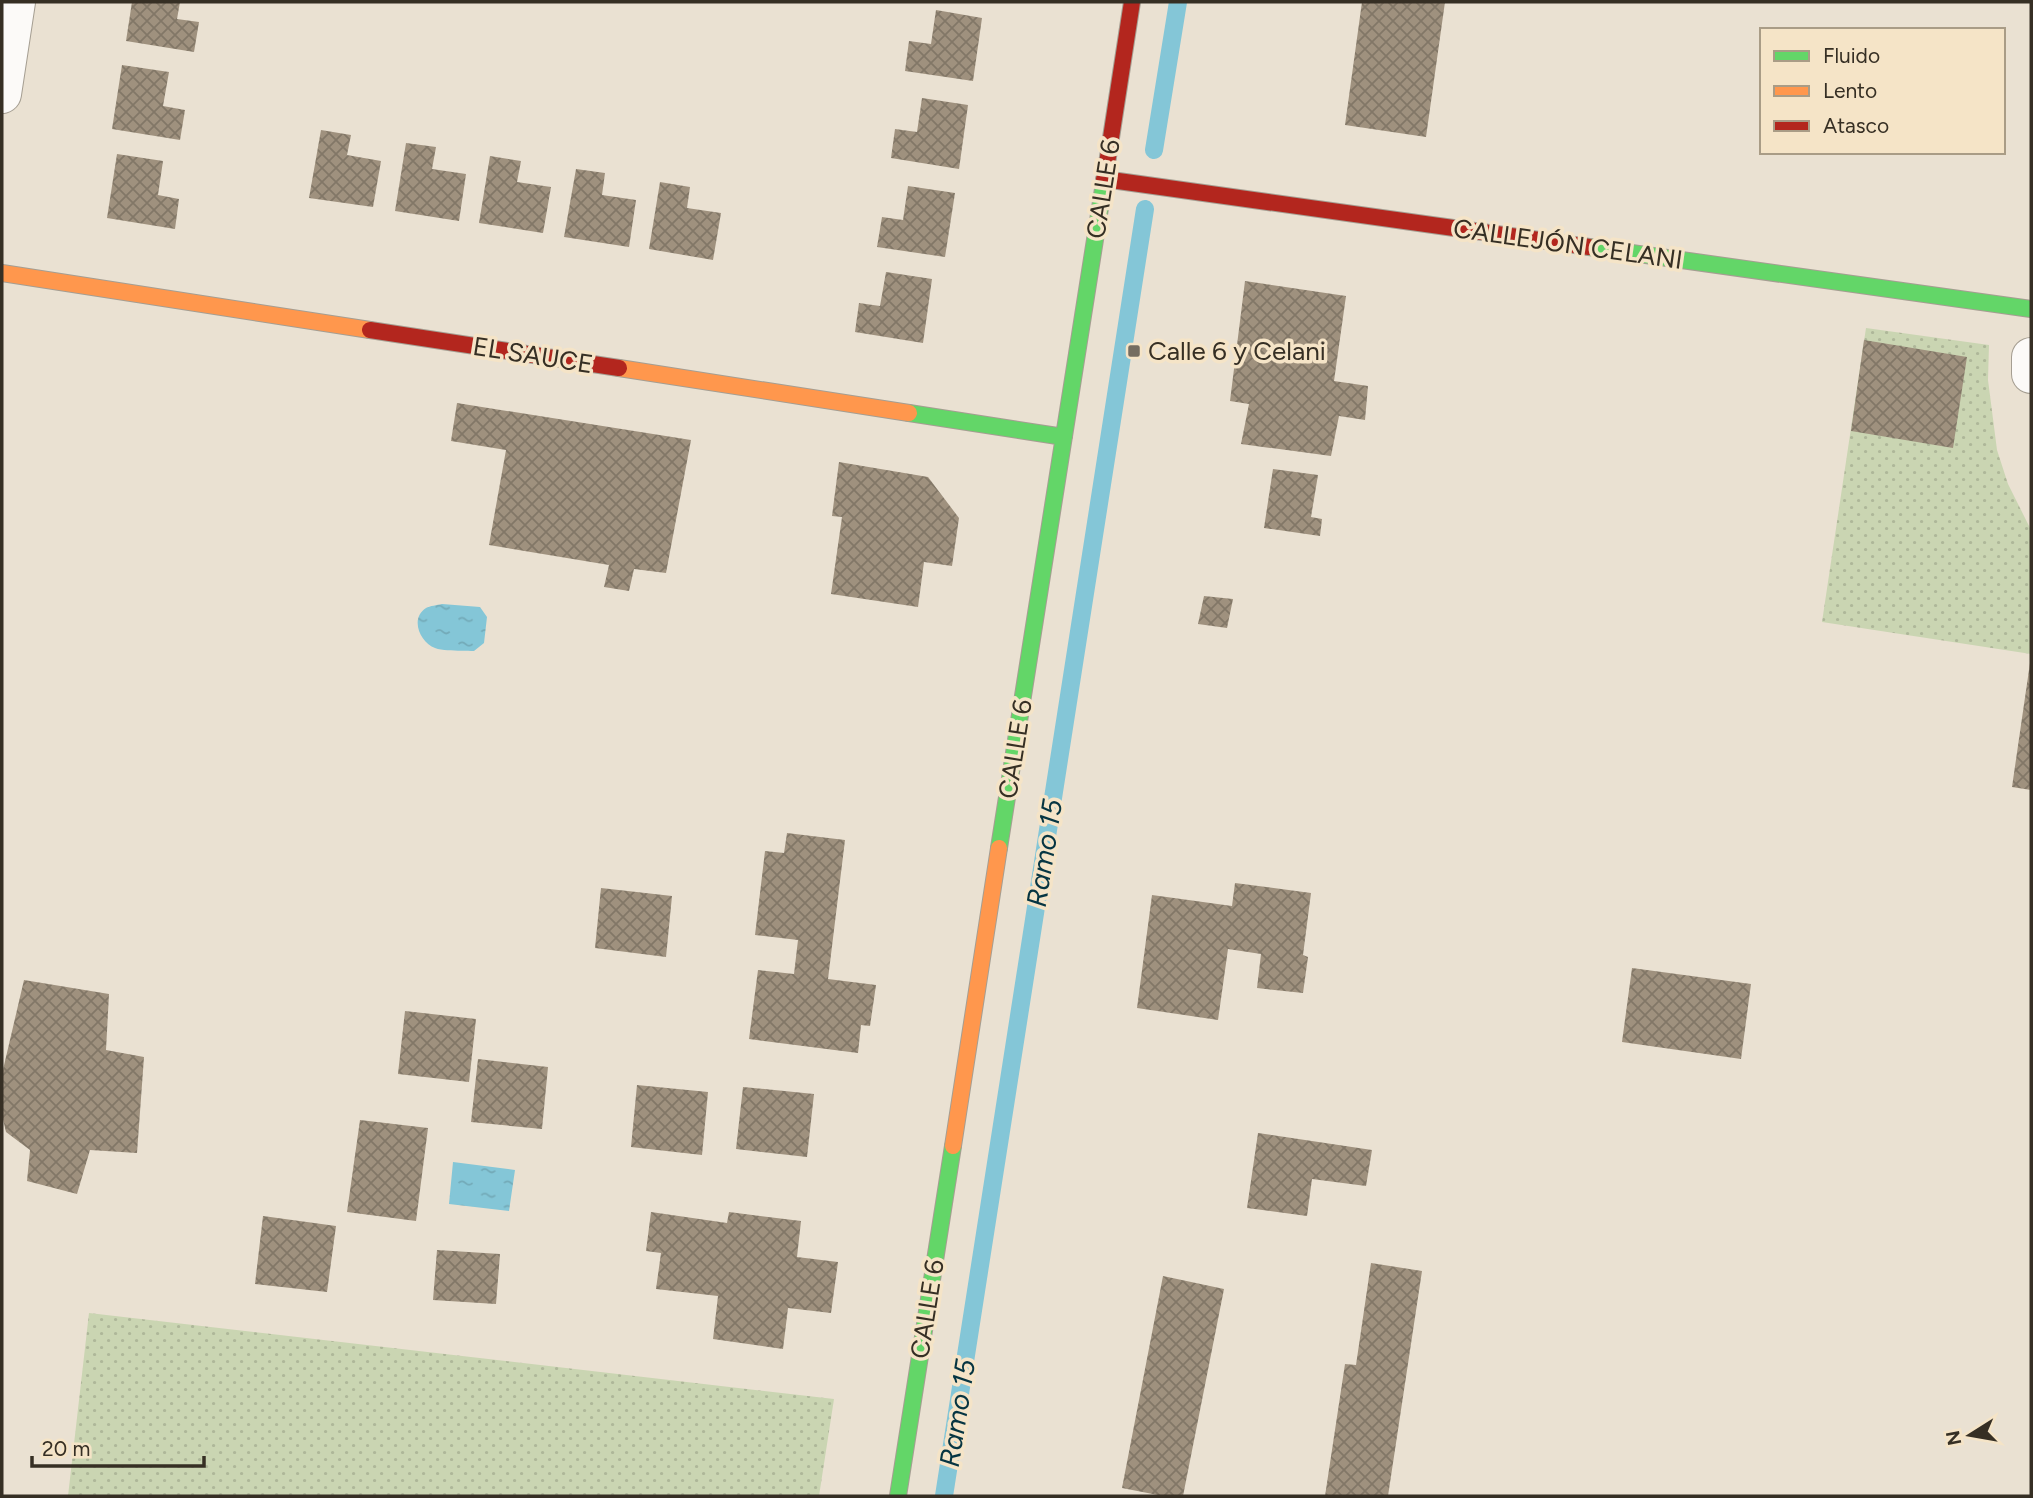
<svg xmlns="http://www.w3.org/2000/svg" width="2033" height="1498" viewBox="0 0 2033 1498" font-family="Figtree,sans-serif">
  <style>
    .grass { fill: url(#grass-dots) }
    .water { fill: url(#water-ripples) }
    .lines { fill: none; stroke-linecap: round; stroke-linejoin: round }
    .stream { stroke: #84c6d7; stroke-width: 18 }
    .building { fill: url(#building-cross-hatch) }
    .street-casing { stroke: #a59e92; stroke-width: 40 }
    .fast-casing { stroke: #a59e92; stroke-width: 18 }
    .slow-casing { stroke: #a59e92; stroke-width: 18 }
    .jam-casing { stroke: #a59e92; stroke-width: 18 }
    .street { stroke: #fcfaf8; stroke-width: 38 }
    .fast { stroke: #63d668; stroke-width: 16 }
    .slow { stroke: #ff974d; stroke-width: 16 }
    .jam { stroke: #b3261e; stroke-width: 16 }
    .poi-dot { fill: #756d61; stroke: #f5e4c7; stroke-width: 2.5 }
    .labels { text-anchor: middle; stroke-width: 7; stroke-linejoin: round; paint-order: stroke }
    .street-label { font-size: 26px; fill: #362f24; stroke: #f5e4c7 }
    .poi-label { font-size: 26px; fill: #362f24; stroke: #f5e4c7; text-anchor: start }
    .water-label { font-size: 28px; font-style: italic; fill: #063542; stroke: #f5e4c7 }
  </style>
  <defs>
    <pattern id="grass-dots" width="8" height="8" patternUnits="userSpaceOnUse" patternTransform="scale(1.75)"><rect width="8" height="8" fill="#cad5b2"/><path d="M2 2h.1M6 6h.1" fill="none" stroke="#aeb799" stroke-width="1.8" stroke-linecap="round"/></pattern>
    <pattern id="water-ripples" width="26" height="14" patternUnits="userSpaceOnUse" patternTransform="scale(1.75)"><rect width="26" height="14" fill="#84c6d7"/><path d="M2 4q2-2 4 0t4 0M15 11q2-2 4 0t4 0" fill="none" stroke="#73aab8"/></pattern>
    <pattern id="building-cross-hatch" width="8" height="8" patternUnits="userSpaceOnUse" patternTransform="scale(1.75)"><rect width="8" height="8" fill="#9f917e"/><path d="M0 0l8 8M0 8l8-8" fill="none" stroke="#827767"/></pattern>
  </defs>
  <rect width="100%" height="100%" fill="#eae1d2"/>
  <path class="grass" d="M 1866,328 L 1989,345 L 1988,380 L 1997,450 L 2008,484 L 2031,530 L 2031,654 L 1822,622 Z
    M 89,1313 L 834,1399 L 819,1496 L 68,1496 Z"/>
  <path class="water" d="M 442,604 L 480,607 L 487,617 L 484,643 L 474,651 C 463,650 446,652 435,648 C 421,643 409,619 426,608 C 430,606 437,605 442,604 Z
    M 453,1162 L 515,1170 L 509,1211 L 449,1204 Z"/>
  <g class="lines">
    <path class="stream" d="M 1154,150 L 1178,2
      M 944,1496 L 1145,209"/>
  </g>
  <path class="building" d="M 132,2 L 180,2 L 177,19 L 199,22 L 194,52 L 126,41 Z
    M 1362,2 L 1445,2 L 1426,137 L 1345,125 Z
    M 936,10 L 982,18 L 973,81 L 905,71 L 909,41 L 931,44 Z
    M 122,65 L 169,72 L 163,106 L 185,110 L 180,140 L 112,129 Z
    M 922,98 L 968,105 L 959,169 L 891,158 L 895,129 L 917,132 Z
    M 321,130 L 351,135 L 347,155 L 381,161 L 373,207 L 309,198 Z
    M 406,143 L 436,147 L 432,169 L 466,174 L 459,221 L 395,211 Z
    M 117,154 L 163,161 L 158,195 L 179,199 L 175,229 L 107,218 Z
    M 490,156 L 521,161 L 517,182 L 551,187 L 543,233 L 479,223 Z
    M 576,169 L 605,173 L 602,195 L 636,200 L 629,247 L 564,237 Z
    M 660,182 L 690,187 L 687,208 L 721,213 L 713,260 L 649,249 Z
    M 908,186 L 955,193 L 945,257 L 877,247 L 882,217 L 903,220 Z
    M 886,272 L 932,279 L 923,343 L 855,332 L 859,303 L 880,306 Z
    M 1245,281 L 1346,296 L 1334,381 L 1368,386 L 1365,420 L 1339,416 L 1331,456 L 1241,444 L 1249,404 L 1230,401 Z
    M 1864,340 L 1967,357 L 1953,448 L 1851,431 Z
    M 457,403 L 691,440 L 666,573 L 634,569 L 629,591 L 604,587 L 609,565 L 489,545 L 506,450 L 451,441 Z
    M 839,462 L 928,477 L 959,518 L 952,566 L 924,562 L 918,607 L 831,594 L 842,517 L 832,516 Z
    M 1273,469 L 1318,475 L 1311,517 L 1322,519 L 1320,536 L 1264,528 Z
    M 1204,596 L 1233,599 L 1227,628 L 1198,624 Z
    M 2030,663 L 2031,663 L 2031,790 L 2012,787 Z
    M 787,833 L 845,840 L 828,979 L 876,985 L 870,1026 L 861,1025 L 858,1053 L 749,1039 L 758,970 L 794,974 L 798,940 L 755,935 L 765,851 L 784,853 Z
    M 1235,883 L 1311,893 L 1303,955 L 1308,957 L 1303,993 L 1257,988 L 1261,954 L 1228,949 L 1218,1020 L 1137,1008 L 1152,895 L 1232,906 Z
    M 601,888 L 672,896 L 666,957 L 595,948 Z
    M 1632,968 L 1751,984 L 1741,1059 L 1622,1042 Z
    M 24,980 L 109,994 L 106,1050 L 144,1057 L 137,1153 L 90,1150 L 77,1194 L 27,1181 L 30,1150 L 6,1132 L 2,1115 L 2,1074 Z
    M 405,1011 L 476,1019 L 469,1082 L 398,1074 Z
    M 478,1059 L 548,1067 L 542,1129 L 471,1122 Z
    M 637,1085 L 708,1092 L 702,1155 L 631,1147 Z
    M 743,1087 L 814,1094 L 807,1157 L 736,1149 Z
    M 360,1120 L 428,1128 L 416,1221 L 347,1212 Z
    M 1258,1133 L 1372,1150 L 1366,1186 L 1312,1179 L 1307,1216 L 1247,1208 Z
    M 651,1212 L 727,1223 L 729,1212 L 801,1221 L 797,1257 L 838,1262 L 831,1313 L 788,1308 L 783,1349 L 713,1339 L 718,1296 L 656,1289 L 661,1253 L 646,1251 Z
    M 263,1216 L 336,1226 L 327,1292 L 255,1284 Z
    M 437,1250 L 500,1254 L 496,1304 L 433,1300 Z
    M 1371,1263 L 1422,1271 L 1388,1496 L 1325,1496 L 1345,1364 L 1356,1365 Z
    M 1163,1276 L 1224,1289 L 1183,1496 L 1163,1496 L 1122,1488 Z"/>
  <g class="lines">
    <g class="street-casing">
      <path id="street" d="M 2,94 L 16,2
        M 2031,357 L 2031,374"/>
    </g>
    <g class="fast-casing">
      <path id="fast" d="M 1589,247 L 2031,309
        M 909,413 L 1064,437
        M 999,848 L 1106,170
        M 898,1496 L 953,1146"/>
    </g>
    <g class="slow-casing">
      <path id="slow" d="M 2,273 L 370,330
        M 619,368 L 909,413
        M 953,1146 L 999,848"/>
    </g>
    <g class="jam-casing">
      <path id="jam" d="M 1106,170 L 1132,2
        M 1104,179 L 1589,247
        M 370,330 L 619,368"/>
    </g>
    <use href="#street" class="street"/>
    <use href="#fast" class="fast"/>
    <use href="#slow" class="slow"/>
    <use href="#jam" class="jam"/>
  </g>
  <rect class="poi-dot" x="1127" y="344" width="14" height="14" rx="3.5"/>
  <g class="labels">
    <g class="street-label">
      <text transform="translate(1103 189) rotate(-81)" y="9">CALLE 6</text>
      <text transform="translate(1568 244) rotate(8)" y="9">CALLEJÓN CELANI</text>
      <text transform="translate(533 355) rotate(9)" y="9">EL SAUCE</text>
      <text transform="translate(1015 749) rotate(-81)" y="9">CALLE 6</text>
      <text transform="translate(927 1309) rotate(-81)" y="9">CALLE 6</text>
    </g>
    <g class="poi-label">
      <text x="1148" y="360">Calle 6 y Celani</text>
    </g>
    <g class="water-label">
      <text transform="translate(1044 853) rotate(-81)" y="10">Ramo 15</text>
      <text transform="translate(957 1413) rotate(-81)" y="10">Ramo 15</text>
    </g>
  </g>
  <rect width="2033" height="1498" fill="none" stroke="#362f24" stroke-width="7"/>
  <rect x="1760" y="28" width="245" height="126" fill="#f5e4c7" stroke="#a99c86" stroke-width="2"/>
  <rect x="1774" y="51" width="35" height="10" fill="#63d668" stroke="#a99c86" stroke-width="2"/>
  <text x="1823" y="63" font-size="21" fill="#362f24">Fluido</text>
  <rect x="1774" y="86" width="35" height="10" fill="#ff974d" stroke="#a99c86" stroke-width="2"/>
  <text x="1823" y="98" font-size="21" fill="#362f24">Lento</text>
  <rect x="1774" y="121" width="35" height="10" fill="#b3261e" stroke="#a99c86" stroke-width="2"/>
  <text x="1823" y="133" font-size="21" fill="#362f24">Atasco</text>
  <g transform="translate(1970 1435) rotate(259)" stroke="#f5e4c7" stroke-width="5" paint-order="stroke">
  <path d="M0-5L12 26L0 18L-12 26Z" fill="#362f24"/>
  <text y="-10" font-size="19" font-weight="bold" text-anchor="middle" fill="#362f24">N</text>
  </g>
  <path d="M32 1456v10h172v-10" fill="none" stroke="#362f24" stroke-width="3.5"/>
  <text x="42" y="1456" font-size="21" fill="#362f24" stroke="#f5e4c7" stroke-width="5" paint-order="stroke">20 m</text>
</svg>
